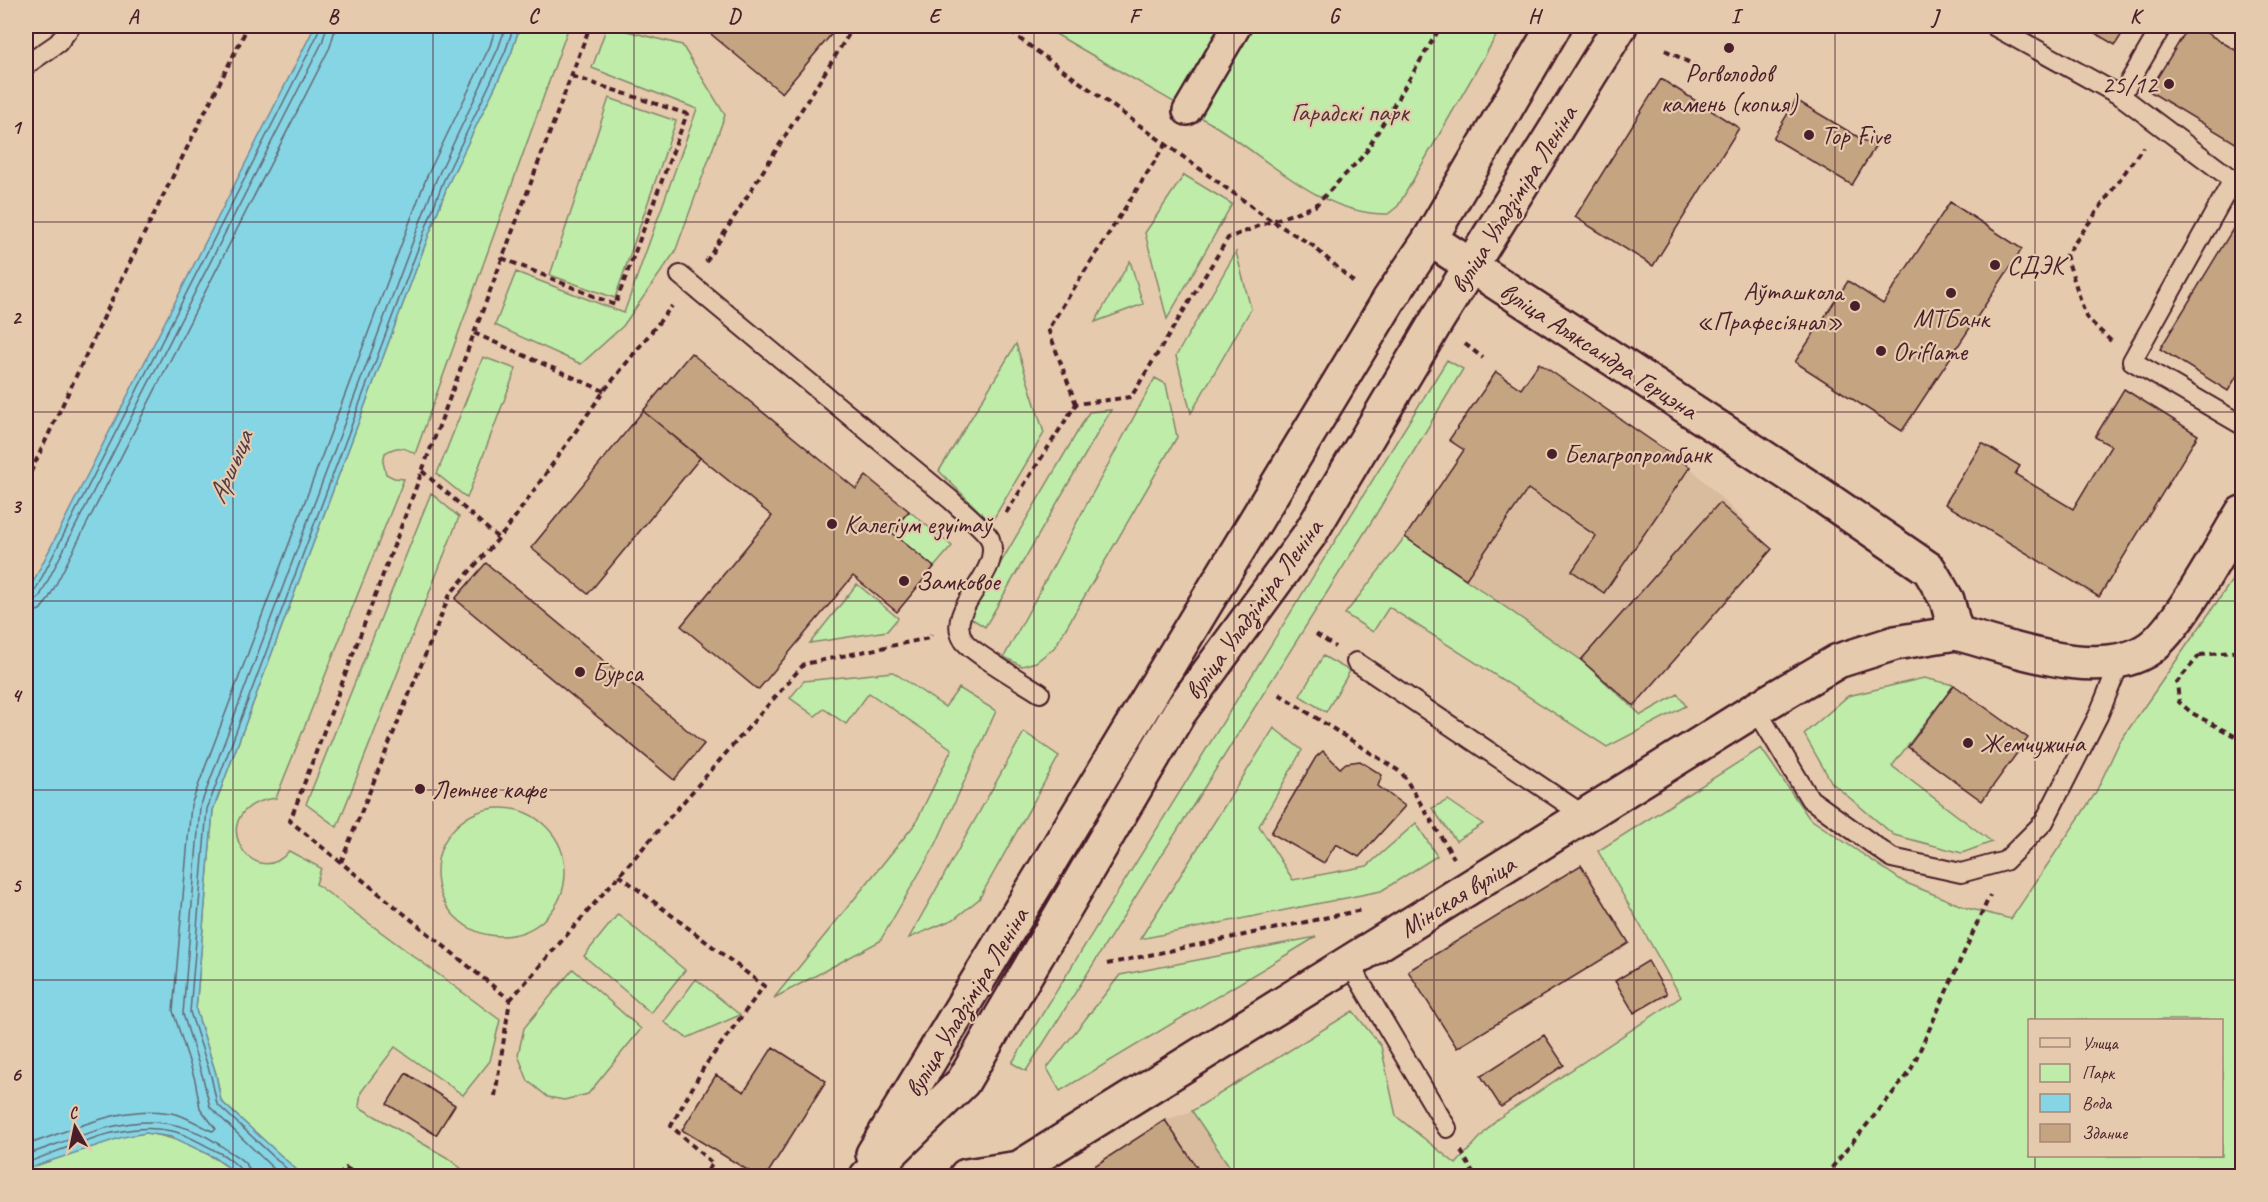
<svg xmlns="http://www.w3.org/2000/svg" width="2268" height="1202" viewBox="0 0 2268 1202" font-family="Caveat,sans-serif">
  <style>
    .built { fill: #d9bc9e }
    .green { fill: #bfeca9; stroke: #84866a; stroke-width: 1.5; fill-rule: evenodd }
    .water { fill: #86d5e4; stroke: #6e8c9a; stroke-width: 1.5 }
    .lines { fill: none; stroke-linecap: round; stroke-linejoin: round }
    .shore { stroke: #626875; stroke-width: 1.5 }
    .building { fill: #c4a481; stroke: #4a1f2b; stroke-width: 1.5 }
    .service-casing { stroke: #4a1f2b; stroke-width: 22 }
    .pedestrian-casing { stroke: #4a1f2b; stroke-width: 32 }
    .tertiary-casing { stroke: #4a1f2b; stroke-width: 38 }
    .primary-casing { stroke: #4a1f2b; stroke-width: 38 }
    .path { stroke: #4a1f2b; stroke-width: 4; stroke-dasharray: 6 4.5; stroke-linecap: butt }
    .service { stroke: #e6caad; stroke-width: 18 }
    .pedestrian { stroke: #e6caad; stroke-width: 27 }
    .tertiary { stroke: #e6caad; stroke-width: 33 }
    .primary { stroke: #e6caad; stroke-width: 33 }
    .grid { fill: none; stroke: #4a1f2b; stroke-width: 1.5; stroke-opacity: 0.55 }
    .poi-dot { fill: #4a1f2b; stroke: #e6caad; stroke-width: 2 }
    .labels { text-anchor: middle; stroke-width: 4.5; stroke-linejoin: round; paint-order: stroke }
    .poi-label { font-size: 26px; fill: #4a1f2b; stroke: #e6caad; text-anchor: start }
    .park-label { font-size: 26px; fill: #563438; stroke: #e6caad }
    .street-label { font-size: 26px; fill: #4a1f2b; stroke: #e6caad }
    .water-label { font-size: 27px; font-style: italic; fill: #533a47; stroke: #e6caad }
    .neatline { fill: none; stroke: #4a1f2b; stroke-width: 2 }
    .grid-label { font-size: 20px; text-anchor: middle; font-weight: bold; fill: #4a1f2b }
  </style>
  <rect width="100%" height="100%" fill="#e6caad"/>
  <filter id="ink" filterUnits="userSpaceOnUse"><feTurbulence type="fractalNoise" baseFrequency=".0167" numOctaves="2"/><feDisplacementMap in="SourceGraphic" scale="12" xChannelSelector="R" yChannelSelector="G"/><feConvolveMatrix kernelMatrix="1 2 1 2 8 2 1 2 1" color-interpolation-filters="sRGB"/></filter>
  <g filter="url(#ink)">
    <path class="built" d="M 1539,363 L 1690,467 L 1772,549 L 1634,706 L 1581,660 L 1405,537 L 1464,450 L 1449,440 L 1496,372 L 1521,389 Z
      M 1192,1111 L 1236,1176 L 1079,1176 L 1165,1120 Z"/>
    <path class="green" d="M 520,26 L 569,26 L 415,454 C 404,446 397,446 385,453 L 383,462 L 386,474 L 394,478 L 404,479 L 276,798 C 199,807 252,896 289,851 L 321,868 L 316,884 L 500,1020 L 490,1061 L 463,1095 L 395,1047 L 361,1092 L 359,1107 L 446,1157 L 471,1176 L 293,1176 L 297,1171 L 221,1101 L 216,1074 L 196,1010 L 213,810 L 448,184 L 511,54 Z
      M 607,26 L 682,45 L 725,115 L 675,252 L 623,326 L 581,364 L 495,325 L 516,272 L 624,313 L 697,109 L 592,68 Z
      M 1042,26 L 1502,26 L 1398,206 L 1388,214 C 1320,215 1267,157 1212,124 C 1155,91 1098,59 1042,26 Z
      M 609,98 L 676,121 L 615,298 L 550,275 Z
      M 1184,175 L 1232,204 L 1167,319 L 1145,233 Z
      M 1236,252 L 1251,309 L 1191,413 L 1176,356 Z
      M 1130,261 L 1143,304 L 1095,322 Z
      M 1016,344 L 1044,433 L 991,523 L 939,471 Z
      M 483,357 L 516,369 L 467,498 L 437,474 Z
      M 1447,360 L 1463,369 L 1375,516 L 1026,1071 L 1012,1063 Z
      M 1155,378 L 1166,384 L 1177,437 L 1055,647 L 1036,662 L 1022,666 L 1004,657 Z
      M 1111,410 L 985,627 L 969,617 L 1089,412 Z
      M 431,493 L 459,517 L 337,827 L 306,804 Z
      M 909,511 L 952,546 L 934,567 L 891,532 Z
      M 1405,537 L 1581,660 L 1641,715 L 1678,694 L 1686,706 L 1607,747 L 1389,607 L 1373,632 L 1345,614 Z
      M 2242,566 L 2242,1176 L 1236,1176 L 1192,1111 L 1353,1011 L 1381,1046 L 1396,1116 L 1456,1164 L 1496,1120 L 1681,997 L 1598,851 L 1761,748 L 1809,818 L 1904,882 L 1967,908 L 2011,919 L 2095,794 L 2119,743 ZM 2030,1020 L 2222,1020 L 2222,1156 L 2030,1156 Z
      M 857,584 L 898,618 L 887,631 L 810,643 Z
      M 1323,656 L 1350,671 L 1326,712 L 1300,696 Z
      M 893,672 L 945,707 L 959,688 L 996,711 L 936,844 L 880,941 L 774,998 L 915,824 L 952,749 L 869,693 L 846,724 L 824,709 L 815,716 L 790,698 L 804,681 Z
      M 1924,678 L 1954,685 L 1892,766 L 1992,842 L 1962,853 L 1894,835 L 1832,783 L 1804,734 L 1848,696 Z
      M 1274,728 L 1302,750 L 1259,826 L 1293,880 L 1367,866 L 1416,823 L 1437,856 L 1381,891 L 1140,939 Z
      M 1024,732 L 1059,756 L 979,899 L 954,919 L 909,938 Z
      M 1448,800 L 1483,824 L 1456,841 L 1432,808 Z
      M437 872a64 64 0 1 1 128 0a64 64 0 1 1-128 0Z
      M 618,914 L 685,970 L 651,1013 L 584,956 Z
      M 1316,937 L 1060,1091 L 1047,1068 L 1120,975 Z
      M 573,969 L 641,1029 L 588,1094 L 564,1100 L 548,1097 L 528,1081 L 518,1055 L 524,1028 Z
      M 696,979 L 740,1015 L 687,1038 L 664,1022 Z
      M 146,1133 C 183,1138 211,1154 240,1176 L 26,1176 L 26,1169 L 123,1136 Z"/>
    <path class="water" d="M 315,26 L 520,26 L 511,54 L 448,184 L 213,810 L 196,1010 L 216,1074 L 221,1101 L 298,1171 L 293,1176 L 240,1176 L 214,1157 L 172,1137 L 146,1133 L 123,1137 L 26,1169 L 26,596 Z"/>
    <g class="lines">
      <path class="shore" d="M 26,597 L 34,593 L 315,40 L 320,26
        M 26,605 L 34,603 L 40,596 L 322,43 L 327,26
        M 26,614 L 40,610 L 48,600 L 330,47 L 336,26
        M 26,1145 C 73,1130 128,1101 179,1115 C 190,1119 202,1126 212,1131 L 216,1129 L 200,1108 L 195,1080 L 173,1011 L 191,805 L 427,176 L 490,46 L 496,26
        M 26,1155 C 97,1131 158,1097 227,1150 C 237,1157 250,1163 251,1176
        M 26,1163 C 71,1147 123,1120 172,1131 C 186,1134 201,1143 214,1150 C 223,1154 242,1166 243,1176
        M 281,1176 L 210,1107 L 203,1078 L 183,1014 L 200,807 L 436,180 L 498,49 L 506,26
        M 289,1176 L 288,1170 L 217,1104 L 211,1076 L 190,1012 L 207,809 L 443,182 L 505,52 L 514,26"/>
    </g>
    <path class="building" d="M 710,26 L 830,26 L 835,30 L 782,93 L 706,30 Z
      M 2083,26 L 2127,26 L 2115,45 Z
      M 2189,26 L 2195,26 L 2242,54 L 2242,147 L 2149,91 Z
      M 1661,79 L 1739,128 L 1653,266 L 1575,217 Z
      M 1796,100 L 1875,147 L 1852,185 L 1773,138 Z
      M 1950,202 L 2022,249 L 1902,431 L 1795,362 L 1848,281 L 1883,304 Z
      M 2242,214 L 2242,367 L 2228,391 L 2160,349 Z
      M 691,353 L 856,489 L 866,476 L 909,511 L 891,532 L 934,567 L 897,612 L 853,576 L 758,690 L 681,626 L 772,516 L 643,411 Z
      M 1539,363 L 1690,467 L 1604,593 L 1572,571 L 1596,536 L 1528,489 L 1466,579 L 1405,537 L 1464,450 L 1449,440 L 1496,372 L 1521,389 Z
      M 2124,389 L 2198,435 L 2099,597 L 1945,504 L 1982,443 L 2020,466 L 2015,474 L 2073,509 L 2111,446 L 2095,437 Z
      M 643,411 L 700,458 L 588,594 L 531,548 Z
      M 1719,503 L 1772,549 L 1634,706 L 1581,660 Z
      M 486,563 L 704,744 L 674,780 L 455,599 Z
      M 1954,685 L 2028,738 L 1982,801 L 1908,747 Z
      M 1323,751 L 1340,768 L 1346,763 L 1360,761 L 1382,775 L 1378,786 L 1405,806 L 1359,857 L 1336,844 L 1324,863 L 1271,833 L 1316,757 Z
      M 1581,865 L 1629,943 L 1457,1048 L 1408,971 Z
      M 1648,961 L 1667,994 L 1634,1013 L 1615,981 Z
      M 1544,1035 L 1564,1065 L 1501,1107 L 1481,1076 Z
      M 773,1047 L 826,1081 L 766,1176 L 757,1176 L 682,1130 L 716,1075 L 744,1092 Z
      M 406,1073 L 455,1105 L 436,1135 L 387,1104 Z
      M 1165,1120 L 1202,1175 L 1079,1176 Z"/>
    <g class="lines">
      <g class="service-casing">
        <path id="service" d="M 1994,26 L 2121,96
          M 2162,26 L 2121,96 L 2233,180 L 2132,361 L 2242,425
          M 26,65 L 58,43 L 71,26
          M 680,275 L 951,500 C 960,509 985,529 990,539 C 1004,574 942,609 964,641 C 970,651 1026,684 1040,693
          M 1356,662 L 1585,816
          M 1756,709 L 1810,799 L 1892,858 L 1961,873 L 2005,861 L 2044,822 L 2098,716 L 2120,662
          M 1349,963 L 1447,1128"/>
      </g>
      <g class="pedestrian-casing">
        <path id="pedestrian" d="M 1187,111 L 1237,26"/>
      </g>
      <g class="tertiary-casing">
        <path id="tertiary" d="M 1430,239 L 1821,495 L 1929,569 L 1947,600 L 1956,633 C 2009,647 2101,683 2150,648 C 2180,626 2221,547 2242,513
          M 966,1176 L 1019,1168 L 1756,709 L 1838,661 L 1895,643 L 1956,633"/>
      </g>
      <g class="primary-casing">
        <path id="primary" d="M 873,1154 L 1389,300 L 1430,239 L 1554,26
          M 867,1176 L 963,1082 L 1179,713 L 1310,534 L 1436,322 L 1620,26"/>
      </g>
      <path class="path" d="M 1002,26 L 1272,221 L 1315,206 L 1364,155 L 1441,26
        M 1665,50 L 1696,66
        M 502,258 L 615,305 L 687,114 L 571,76
        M 706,262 L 854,26
        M 474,333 L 604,391
        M 2111,341 L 2086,317 L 2066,255 L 2143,147
        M 1465,344 L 1483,358
        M 1076,404 L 1048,329 L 1167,142
        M 422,471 L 498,538
        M 26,482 L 128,266 L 248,26
        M 1006,513 L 1076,404 L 1131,397 L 1228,238 L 1272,221 L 1312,245 L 1356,284
        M 1316,634 L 1335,647
        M 2200,655 L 2177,682 L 2179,702 L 2192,713 L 2242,740
        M 2200,655 L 2242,651
        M 1279,694 L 1402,773 L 1454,858
        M 341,862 L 450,594 L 506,530 L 604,391 L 672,306
        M 619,875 L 764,986 L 704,1067 L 671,1126 L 713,1164 L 702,1176
        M 1107,964 L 1362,910
        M 510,1000 L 804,664 L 929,638 L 931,634
        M 495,1096 L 510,1000 L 290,821 L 590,26
        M 1461,1151 L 1475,1176
        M 339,1176 L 346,1168 L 359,1176
        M 1825,1176 L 1910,1072 L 1990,895"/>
      <use href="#service" class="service"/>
      <use href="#pedestrian" class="pedestrian"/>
      <use href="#tertiary" class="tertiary"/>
      <use href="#primary" class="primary"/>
    </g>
  </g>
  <path class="grid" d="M 233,26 L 233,1176M 433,26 L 433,1176M 634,26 L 634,1176M 834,26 L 834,1176M 1034,26 L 1034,1176M 1234,26 L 1234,1176M 1434,26 L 1434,1176M 1634,26 L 1634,1176M 1835,26 L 1835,1176M 2035,26 L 2035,1020M 26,222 L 2242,222M 26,412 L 2242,412M 26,601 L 2242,601M 26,790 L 2242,790M 26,980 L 2242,980M 2035,1156 L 2035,1176"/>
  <g class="poi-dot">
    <circle cx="1729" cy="48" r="6"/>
    <circle cx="2169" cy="84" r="6"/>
    <circle cx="1809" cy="135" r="6"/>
    <circle cx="1995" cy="265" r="6"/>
    <circle cx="1951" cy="293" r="6"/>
    <circle cx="1855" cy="306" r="6"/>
    <circle cx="1881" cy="351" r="6"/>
    <circle cx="1552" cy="454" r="6"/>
    <circle cx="832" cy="524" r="6"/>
    <circle cx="904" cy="581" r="6"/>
    <circle cx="580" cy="672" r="6"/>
    <circle cx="1968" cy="743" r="6"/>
    <circle cx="420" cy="789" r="6"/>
  </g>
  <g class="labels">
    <g class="poi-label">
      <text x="1729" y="82" text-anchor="middle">Рогволодов<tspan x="1729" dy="30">камень (копия)</tspan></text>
      <text x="2157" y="93" text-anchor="end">25/12</text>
      <text x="1821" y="144">Top Five</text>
      <text x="2007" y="274">СДЭК</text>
      <text x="1843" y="300" text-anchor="end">Аўташкола<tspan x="1843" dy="30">«Прафесіянал»</tspan></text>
      <text x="1951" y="327" text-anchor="middle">МТБанк</text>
      <text x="1893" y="360">Oriflame</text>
      <text x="1564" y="463">Белагропромбанк</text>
      <text x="844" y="533">Калегіум езуітаў</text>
      <text x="916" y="590">Замковое</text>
      <text x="592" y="681">Бурса</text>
      <text x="1980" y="752">Жемчужина</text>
      <text x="432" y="798">Летнее кафе</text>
    </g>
    <g class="park-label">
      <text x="1350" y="121">Гарадскі парк</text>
    </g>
    <g class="street-label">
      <text transform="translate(1513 199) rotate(-58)" y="9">вуліца Уладзіміра Леніна</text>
      <text transform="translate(1599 350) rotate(33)" y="9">вуліца Аляксандра Герцэна</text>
      <text transform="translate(1253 609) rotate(-54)" y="9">вуліца Уладзіміра Леніна</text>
      <text transform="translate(1457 896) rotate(-32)" y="9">Мінская вуліца</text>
      <text transform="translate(966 1002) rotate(-59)" y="9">вуліца Уладзіміра Леніна</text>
    </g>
    <g class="water-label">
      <text transform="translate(230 467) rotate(-67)" y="9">Аршыца</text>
    </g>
  </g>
  <rect width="2268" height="1202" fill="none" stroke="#e6caad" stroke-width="66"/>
  <rect x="2028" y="1019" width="195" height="138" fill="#e6caad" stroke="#a88679" stroke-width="1.5"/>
  <rect x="2040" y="1038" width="30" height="9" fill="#e6caad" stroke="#a88679" stroke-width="1.5"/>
  <text x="2082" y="1049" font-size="18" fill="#4a1f2b">Улица</text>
  <rect x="2040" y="1064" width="30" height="18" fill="#bfeca9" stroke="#a88679" stroke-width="1.5"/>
  <text x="2082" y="1079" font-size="18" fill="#4a1f2b">Парк</text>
  <rect x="2040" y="1094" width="30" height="18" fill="#86d5e4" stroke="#a88679" stroke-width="1.5"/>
  <text x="2082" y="1109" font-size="18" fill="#4a1f2b">Вода</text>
  <rect x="2040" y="1124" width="30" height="18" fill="#c4a481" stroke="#a88679" stroke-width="1.5"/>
  <text x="2082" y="1139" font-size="18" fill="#4a1f2b">Здание</text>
  <g transform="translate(75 1127) rotate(351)" stroke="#e6caad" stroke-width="4.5" paint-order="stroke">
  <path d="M0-4.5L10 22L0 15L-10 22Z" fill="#4a1f2b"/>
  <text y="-9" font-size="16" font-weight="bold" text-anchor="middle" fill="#4a1f2b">С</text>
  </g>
  <rect x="33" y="33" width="2202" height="1136" class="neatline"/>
  <g class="grid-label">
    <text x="133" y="23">A</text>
    <text x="333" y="23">B</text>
    <text x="533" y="23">C</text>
    <text x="734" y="23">D</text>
    <text x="934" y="23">E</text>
    <text x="1134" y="23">F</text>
    <text x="1334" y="23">G</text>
    <text x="1534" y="23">H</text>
    <text x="1735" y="23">I</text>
    <text x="1935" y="23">J</text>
    <text x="2135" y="23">K</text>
    <text x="16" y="134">1</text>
    <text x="16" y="324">2</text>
    <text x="16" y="513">3</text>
    <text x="16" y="702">4</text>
    <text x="16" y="892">5</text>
    <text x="16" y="1081">6</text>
  </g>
</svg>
